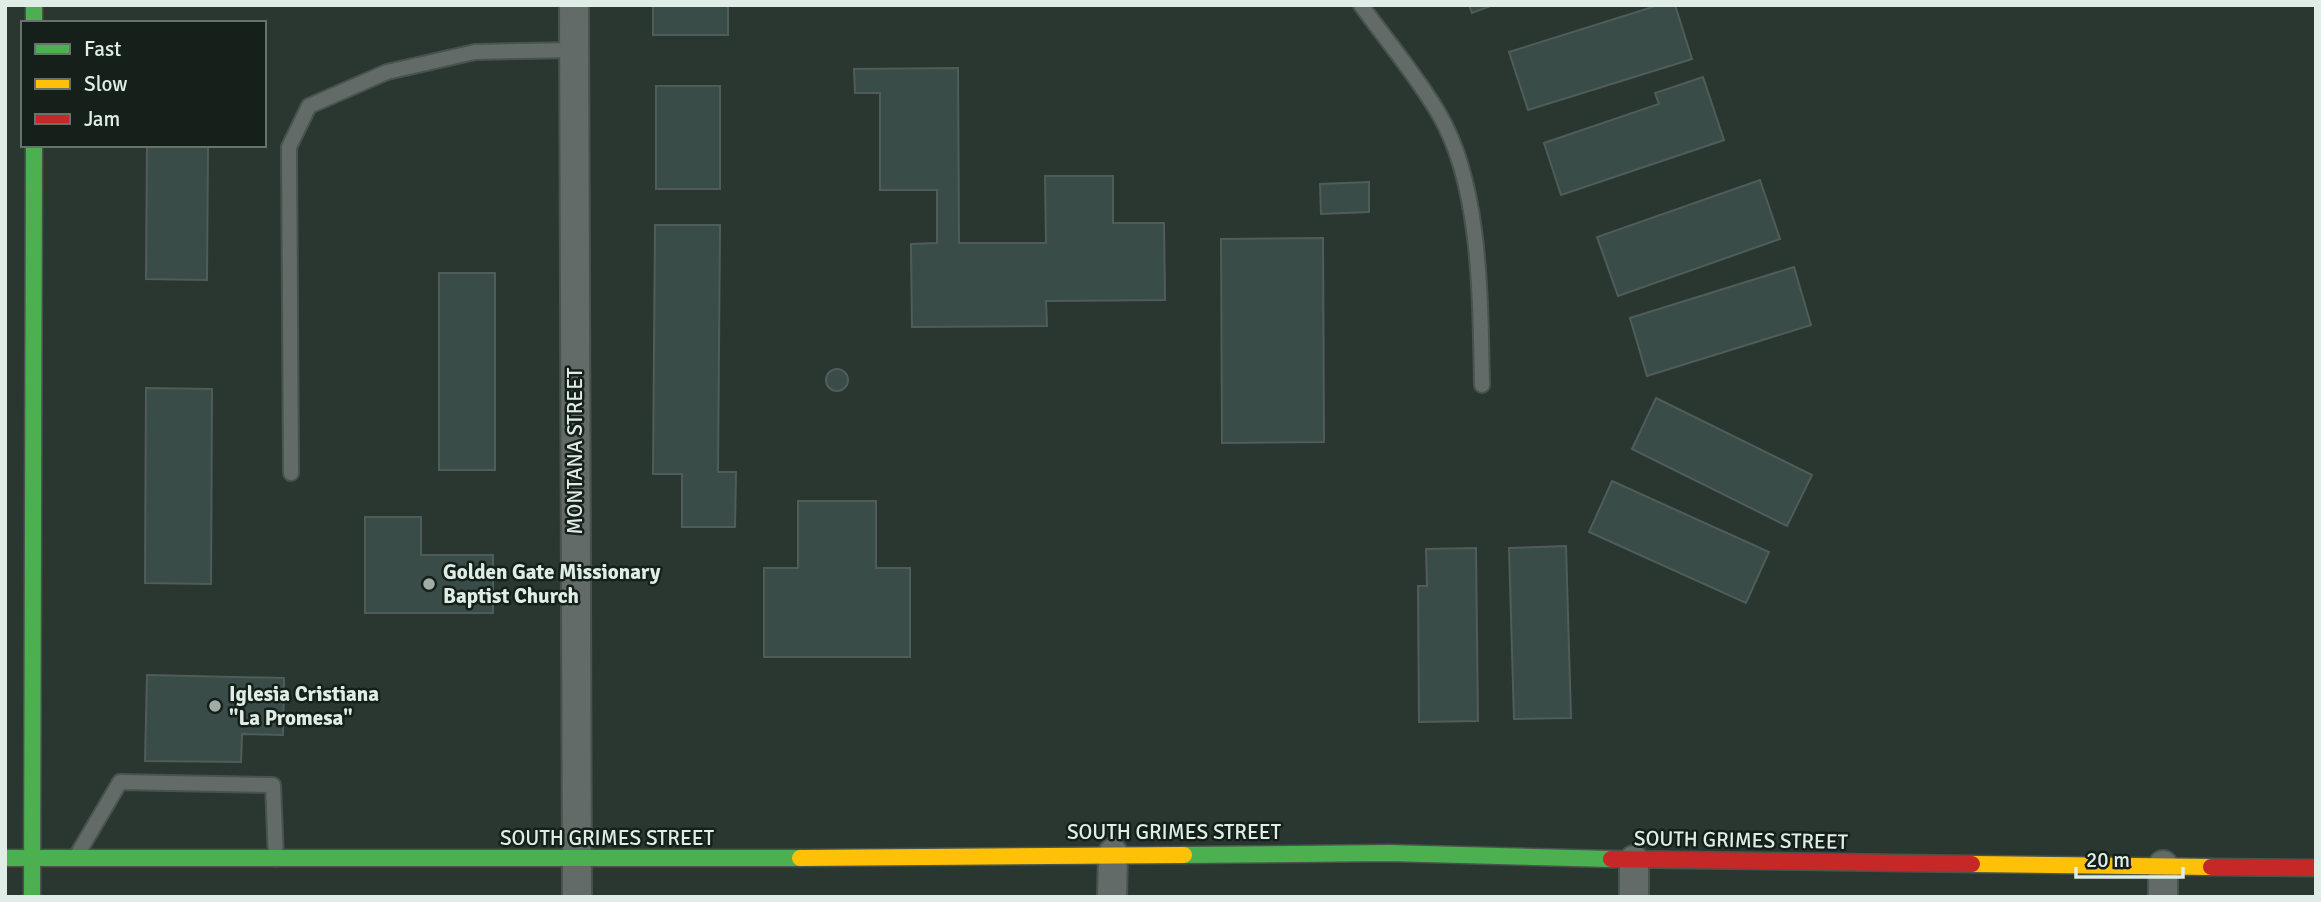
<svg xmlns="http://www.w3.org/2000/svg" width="2321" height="902" viewBox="0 0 2321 902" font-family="Signika,sans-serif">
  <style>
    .building { fill: #3a4c48; stroke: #505c59; stroke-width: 2 }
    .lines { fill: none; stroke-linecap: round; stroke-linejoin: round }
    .lane-casing { stroke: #48534e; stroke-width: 18 }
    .street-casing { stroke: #48534e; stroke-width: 32 }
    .fast-casing { stroke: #48534e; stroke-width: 19 }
    .slow-casing { stroke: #48534e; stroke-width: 19 }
    .jam-casing { stroke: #48534e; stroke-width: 19 }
    .lane { stroke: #626b67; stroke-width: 14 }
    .street { stroke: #626b67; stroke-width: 28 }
    .fast { stroke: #4caf50; stroke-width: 16 }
    .slow { stroke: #ffc107; stroke-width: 16 }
    .jam { stroke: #c62828; stroke-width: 16 }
    .poi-dot { fill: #a0ada7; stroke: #16201b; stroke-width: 2.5 }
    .labels { text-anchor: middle; stroke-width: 5; stroke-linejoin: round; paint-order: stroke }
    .street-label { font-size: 21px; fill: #e0ede6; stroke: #16201b }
    .poi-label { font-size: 21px; font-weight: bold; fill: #e0ede6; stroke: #16201b; text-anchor: start }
  </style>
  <rect width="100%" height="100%" fill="#2a3731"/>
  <path class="building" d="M 653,5 L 728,5 L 728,35 L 653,35 Z
    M 1469,5 L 1493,5 L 1472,13 Z
    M 1659,5 L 1675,5 L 1692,59 L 1528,110 L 1509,52 Z
    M 958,68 L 959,243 L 1046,243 L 1045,176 L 1113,176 L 1113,223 L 1164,223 L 1165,300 L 1046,301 L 1047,326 L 912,327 L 911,244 L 937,243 L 937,190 L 880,190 L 880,93 L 855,93 L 854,69 Z
    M 1703,77 L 1724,140 L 1561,195 L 1544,143 L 1659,104 L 1655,93 Z
    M 656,86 L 720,86 L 720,189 L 656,189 Z
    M 147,145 L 208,145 L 207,280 L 146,279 Z
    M 1760,180 L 1780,239 L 1618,296 L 1597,237 Z
    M 1369,182 L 1369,212 L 1321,214 L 1320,184 Z
    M 655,225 L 720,225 L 718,472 L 736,472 L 735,527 L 682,527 L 682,474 L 653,474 Z
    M 1323,238 L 1324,442 L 1222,443 L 1221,239 Z
    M 1794,267 L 1811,325 L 1647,376 L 1630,318 Z
    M 439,273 L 495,273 L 495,470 L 439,470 Z
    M826 380a11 11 0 1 1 22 0a11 11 0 1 1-22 0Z
    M 146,388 L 212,389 L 211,584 L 145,583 Z
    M 1656,398 L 1812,475 L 1787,526 L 1632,449 Z
    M 1612,481 L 1769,552 L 1746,603 L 1589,532 Z
    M 798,501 L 876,501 L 876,568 L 910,568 L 910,657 L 764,657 L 764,568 L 798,568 Z
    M 365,517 L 421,517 L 421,555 L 493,555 L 493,613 L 365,613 Z
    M 1566,546 L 1571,718 L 1514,719 L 1509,548 Z
    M 1476,548 L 1478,721 L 1419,722 L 1418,586 L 1427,586 L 1426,549 Z
    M 147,675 L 284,678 L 283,735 L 242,734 L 241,762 L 145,761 Z"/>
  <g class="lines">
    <g class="lane-casing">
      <path id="lane" d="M 1361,5 C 1387,41 1417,76 1439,114 C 1482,187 1480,302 1482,385
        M 291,473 L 289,147 L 309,106 L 387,72 L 475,52 L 574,50
        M 77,855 L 120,782 L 273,785 L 276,859"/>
    </g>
    <g class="street-casing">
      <path id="street" d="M 574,5 L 577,897
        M 1634,860 L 1634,897
        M 1112,897 L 1113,853
        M 2163,897 L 2163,865"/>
    </g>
    <g class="fast-casing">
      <path id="fast" d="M 34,5 L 34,23
        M 1184,855 L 1388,853 L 1611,859
        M 5,858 L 800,858
        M 32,897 L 34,145"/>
    </g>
    <g class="slow-casing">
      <path id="slow" d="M 800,858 L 1184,855
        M 1972,864 L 2211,867"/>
    </g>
    <g class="jam-casing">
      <path id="jam" d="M 1611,859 L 1972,864
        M 2211,867 L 2316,868"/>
    </g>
    <use href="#lane" class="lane"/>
    <use href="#street" class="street"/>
    <use href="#fast" class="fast"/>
    <use href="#slow" class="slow"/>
    <use href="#jam" class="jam"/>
  </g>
  <g class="poi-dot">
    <circle cx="429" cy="584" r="7"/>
    <circle cx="215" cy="706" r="7"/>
  </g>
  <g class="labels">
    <g class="street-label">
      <text transform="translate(575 451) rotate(-90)" y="7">MONTANA STREET</text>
      <text x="1174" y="839">SOUTH GRIMES STREET</text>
      <text x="607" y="845">SOUTH GRIMES STREET</text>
      <text transform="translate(1741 840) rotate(1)" y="7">SOUTH GRIMES STREET</text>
    </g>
    <g class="poi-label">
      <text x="443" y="579">Golden Gate Missionary<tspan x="443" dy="24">Baptist Church</tspan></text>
      <text x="229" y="701">Iglesia Cristiana<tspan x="229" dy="24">"La Promesa"</tspan></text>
    </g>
  </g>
  <rect width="2321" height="902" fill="none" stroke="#e0ede6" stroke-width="14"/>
  <rect x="21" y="21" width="245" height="126" fill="#16201b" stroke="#67726c" stroke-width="2"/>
  <rect x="35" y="44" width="35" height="10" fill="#4caf50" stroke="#67726c" stroke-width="2"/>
  <text x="84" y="56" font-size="21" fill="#e0ede6">Fast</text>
  <rect x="35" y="79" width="35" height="10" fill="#ffc107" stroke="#67726c" stroke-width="2"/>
  <text x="84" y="91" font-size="21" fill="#e0ede6">Slow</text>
  <rect x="35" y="114" width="35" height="10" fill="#c62828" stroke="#67726c" stroke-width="2"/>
  <text x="84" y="126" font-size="21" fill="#e0ede6">Jam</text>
  <path d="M2076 867v10h107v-10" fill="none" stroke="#e0ede6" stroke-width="3.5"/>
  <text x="2086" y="867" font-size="21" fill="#e0ede6" stroke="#16201b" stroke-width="5" paint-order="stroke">20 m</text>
</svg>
